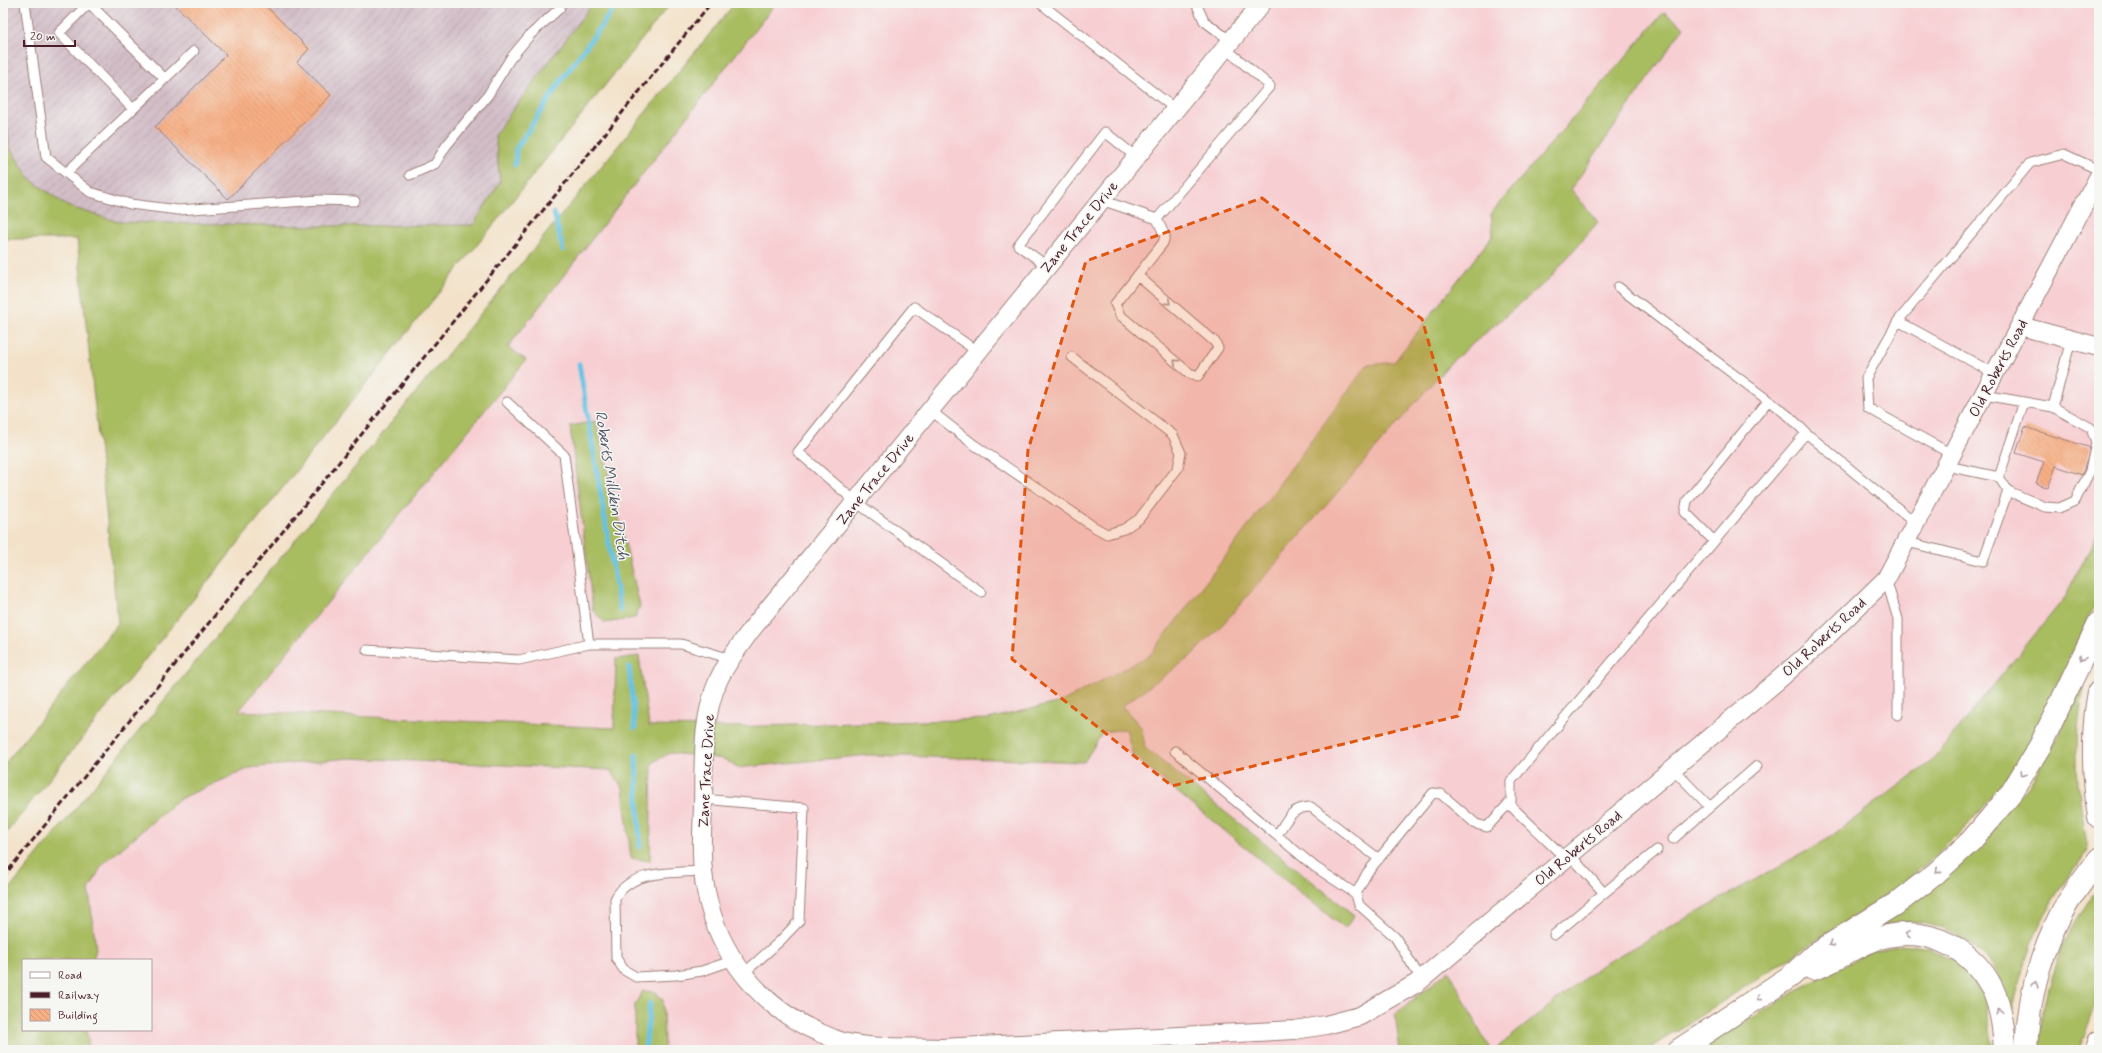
<svg xmlns="http://www.w3.org/2000/svg" width="2102" height="1053" viewBox="0 0 2102 1053" font-family="Mynerve,sans-serif">
  <style>
    .built { fill: #f7cfd3 }
    .industrial { fill: url(#industrial-furrows) }
    .grass { fill: #a8bc61; stroke: #796e46 }
    .lines { fill: none; stroke-linecap: round; stroke-linejoin: round }
    .stream { stroke: #65c3e3; stroke-width: 5 }
    .building { fill: url(#building-back-hatch) }
    .lane-casing { stroke: #9e807a; stroke-width: 11 }
    .street-casing { stroke: #9e807a; stroke-width: 20 }
    .primary-casing { stroke: #9e807a; stroke-width: 24 }
    .highway-casing { stroke: #9e807a; stroke-width: 24 }
    .lane { stroke: #fff; stroke-width: 9 }
    .street { stroke: #fff; stroke-width: 18 }
    .primary { stroke: #fff; stroke-width: 22 }
    .highway { stroke: #fff; stroke-width: 22 }
    .rail { stroke: #4a1f2b; stroke-width: 3; stroke-dasharray: 6 3; stroke-linecap: butt }
    .oneway { stroke: #ae9aa0 }
    .marked { fill: #e0560e; fill-opacity: 0.2; stroke: #e0560e; stroke-width: 3; stroke-dasharray: 8 5; stroke-linejoin: round }
    .labels { text-anchor: middle; stroke-width: 3; stroke-linejoin: round; paint-order: stroke }
    .street-label { font-size: 15px; fill: #4a1f2b; stroke: #f6f6f2 }
    .water-label { font-size: 16px; font-style: italic; fill: #53586b; stroke: #f6f6f2 }
  </style>
  <defs>
    <pattern id="industrial-furrows" width="10" height="10" patternUnits="userSpaceOnUse"><rect width="10" height="10" fill="#d2bdc7"/><path d="M-1 1l2-2M0 10L10 0M9 11l2-2" fill="none" stroke="#b6a2ab"/></pattern>
    <pattern id="building-back-hatch" width="6" height="6" patternUnits="userSpaceOnUse"><rect width="6" height="6" fill="#f7af84"/><path d="M-1 5l2 2M0 0l6 6M5-1l2 2" fill="none" stroke="#d59672"/></pattern>
  </defs>
  <rect width="100%" height="100%" fill="#f6f6f2"/>
  <filter id="ink" filterUnits="userSpaceOnUse"><feTurbulence type="fractalNoise" baseFrequency=".025" numOctaves="2"/><feDisplacementMap in="SourceGraphic" scale="8" xChannelSelector="R" yChannelSelector="G"/><feConvolveMatrix kernelMatrix="1 2 1 2 8 2 1 2 1" color-interpolation-filters="sRGB"/></filter>
  <filter id="wash" filterUnits="userSpaceOnUse"><feTurbulence type="fractalNoise" baseFrequency=".012" numOctaves="4" result="noise"/><feDisplacementMap in="SourceGraphic" scale="16" xChannelSelector="R" yChannelSelector="G"/><feGaussianBlur stdDeviation="0.9" result="paint"/><feColorMatrix in="noise" values="0 0 0 0 0 0 0 0 0 0 0 0 0 0 0 0 0 1.4 0 .05"/><feComposite in="paint" operator="in"/></filter>
  <g filter="url(#wash)">
    <rect width="100%" height="100%" fill="#f3e2c9"/>
    <path class="built" d="M 776,3 L 2099,3 L 2099,530 L 2066,596 L 1932,761 L 1826,840 L 1600,966 L 1494,1050 L 1490,1050 L 1449,971 L 1395,1015 L 1400,1050 L 664,1050 L 663,1000 L 656,992 L 643,991 L 635,1004 L 635,1050 L 89,1050 L 87,1030 L 151,1030 L 151,960 L 93,960 L 96,949 L 89,890 L 102,865 L 179,799 L 250,768 L 349,758 L 610,770 L 623,788 L 631,858 L 650,861 L 652,763 L 670,753 L 724,759 L 737,768 L 1127,729 L 1133,756 L 1345,929 L 1353,915 L 1145,748 L 1142,728 L 1122,706 L 1189,658 L 1224,623 L 1450,363 L 1548,280 L 1597,221 L 1571,189 L 1684,27 L 1492,213 L 1493,235 L 1394,362 L 1367,365 L 1235,544 L 1150,655 L 1061,702 L 988,719 L 728,727 L 649,726 L 639,656 L 616,659 L 615,728 L 238,711 L 526,361 L 508,347 Z"/>
    <path class="industrial" d="M 3,3 L 593,3 L 495,134 L 500,182 L 473,225 L 315,226 L 119,222 L 67,206 L 30,179 L 10,148 L 3,98 Z"/>
    <path class="grass" d="M 593,3 L 671,3 L 3,837 L 3,766 L 118,623 L 77,239 L 3,239 L 3,98 L 10,148 L 30,179 L 67,206 L 119,222 L 315,226 L 473,225 L 500,182 L 495,134 Z
      M 735,3 L 776,3 L 508,347 L 526,360 L 239,711 L 614,728 L 616,659 L 639,656 L 649,726 L 728,727 L 988,719 L 1061,702 L 1150,655 L 1235,544 L 1367,365 L 1394,362 L 1493,235 L 1491,213 L 1664,12 L 1684,27 L 1571,189 L 1598,222 L 1548,280 L 1450,363 L 1224,623 L 1189,658 L 1122,706 L 1142,728 L 1145,748 L 1354,915 L 1345,929 L 1133,756 L 1126,729 L 1103,732 L 1084,762 L 869,755 L 737,768 L 724,759 L 670,753 L 652,763 L 650,861 L 631,858 L 623,788 L 610,770 L 349,758 L 250,768 L 179,799 L 102,865 L 89,890 L 96,949 L 93,960 L 23,960 L 23,1030 L 87,1030 L 89,1050 L 3,1050 L 3,897 Z
      M 596,421 L 640,606 L 635,618 L 605,623 L 593,611 L 570,426 Z
      M 2099,530 L 2099,596 L 2036,733 L 2004,782 L 1966,827 L 1928,863 L 1875,903 L 1647,1050 L 1494,1050 L 1600,966 L 1826,840 L 1932,761 L 2066,596 Z
      M 2080,686 L 2084,687 C 2080,711 2076,734 2077,758 C 2077,789 2083,820 2088,850 C 2069,878 2047,906 2034,937 C 2024,960 2019,984 2013,1008 L 2010,1008 C 2005,994 2001,977 1992,965 C 1972,940 1939,922 1906,922 C 1898,922 1890,924 1882,926 L 1881,923 L 2027,788 L 2054,744 Z
      M 2094,894 L 2098,899 L 2099,909 L 2099,985 L 2095,1006 L 2079,1050 L 2038,1050 C 2044,985 2057,948 2094,894 Z
      M 1901,944 L 1930,948 L 1953,960 L 1973,979 L 1986,1001 L 1993,1050 L 1698,1050 L 1816,980 L 1871,951 Z
      M 1449,970 L 1490,1050 L 1400,1050 L 1395,1015 Z
      M 643,991 L 656,992 L 663,1000 L 664,1050 L 635,1050 L 635,1004 Z"/>
    <g class="lines">
      <path class="stream" d="M 515,165 L 516,149 L 563,78 L 618,3
        M 554,213 L 563,250
        M 579,364 L 620,610
        M 629,667 L 635,728
        M 636,755 L 640,847
        M 645,1050 L 650,1003"/>
    </g>
    <g id="blocks">
      <path class="building" d="M 173,3 L 263,3 L 309,49 L 297,62 L 331,95 L 228,199 L 155,127 L 226,55 Z
        M 2025,427 L 2091,448 L 2082,475 L 2056,466 L 2048,488 L 2036,483 L 2044,462 L 2016,453 Z"/>
    </g>
  </g>
  <g filter="url(#ink)">
    <use href="#blocks" fill-opacity="0" stroke="#9e807a" stroke-width="1"/>
    <g class="lines">
      <g class="lane-casing">
        <path id="lane" d="M 25,3 L 46,157 L 90,192 L 130,204 L 178,210 L 320,200 L 355,201
          M 1040,3 L 1175,109
          M 1196,3 L 1204,21 L 1231,41
          M 133,109 L 59,33 L 89,3 L 165,79
          M 66,173 L 194,51
          M 410,175 L 435,164 L 446,146 L 488,95 L 510,59 L 530,35 L 560,8 L 560,3
          M 1101,200 L 1157,219 L 1270,86 L 1225,48
          M 1047,266 L 1018,245 L 1105,132 L 1136,157
          M 1138,276 L 1215,342 L 1218,348 L 1198,376 L 1189,373 L 1120,315 L 1115,304 L 1163,243 L 1165,236 L 1157,219
          M 1618,287 L 1790,417 L 1806,433
          M 1898,321 L 1866,378 L 1868,408 L 1953,455
          M 978,352 L 914,307 L 798,452 L 856,502 L 981,592
          M 1995,374 L 1898,321 L 2030,163 L 2064,154 L 2099,170
          M 1984,395 L 2053,407 L 2071,340
          M 507,402 L 564,455 L 589,644 L 681,644 L 731,659
          M 930,410 L 973,444 L 1094,527 L 1107,534 L 1124,529 L 1139,519 L 1178,468 L 1181,453 L 1173,435 L 1072,357
          M 1947,466 L 1999,477 L 2024,402
          M 2008,491 L 2045,507 L 2059,508 L 2075,501 L 2090,471 L 2096,443 L 2091,428 L 2053,407
          M 1714,541 L 1685,512 L 1687,501 L 1768,401
          M 1907,542 L 1983,561 L 2008,491 L 1999,477
          M 1886,579 L 1898,619 L 1898,715
          M 367,650 L 519,660 L 589,644
          M 1175,751 L 1315,867 L 1356,894
          M 1672,768 L 1710,807
          M 703,799 L 804,808 L 799,921 L 780,941 L 743,974
          M 1277,835 C 1287,820 1291,807 1311,807 L 1379,859
          M 1673,839 L 1757,766
          M 1565,858 L 1511,806 L 1511,781 L 1806,433 L 1917,524
          M 703,871 C 675,873 630,869 615,899 L 616,958 L 624,970 L 636,977 L 676,975 L 702,971 L 734,960
          M 1604,893 L 1657,850
          M 1554,935 L 1604,893 L 1570,855
          M 1421,979 L 1395,937 L 1359,905 L 1356,894 L 1367,873 L 1433,793 L 1441,794 L 1476,824 L 1487,827 L 1511,801"/>
      </g>
      <g class="street-casing">
        <path id="street" d="M 1262,3 L 751,630 C 739,647 726,663 718,681 C 701,720 704,765 703,806 C 702,834 700,863 706,891 C 718,954 761,1008 820,1033 C 828,1036 835,1040 843,1042 C 871,1049 913,1047 942,1048 L 1295,1030 L 1326,1025 L 1360,1016 L 1417,983 L 1777,681 L 1819,644 L 1886,579 L 2099,176
          M 2020,326 L 2099,347"/>
      </g>
      <g class="primary-casing">
        <path id="primary" d="M 2099,692 C 2091,734 2093,775 2099,817
          M 2026,1050 C 2028,1003 2039,956 2061,914 C 2071,895 2086,877 2099,859
          M 2096,1050 L 2099,1042"/>
      </g>
      <g class="highway-casing">
        <path id="highway" d="M 1813,969 C 1839,961 1861,941 1888,936 C 1931,927 1973,950 1992,988 C 2001,1006 2004,1030 2005,1050
          M 1679,1050 L 1791,976 L 1815,954 L 1900,901 L 1935,874 L 1971,841 L 2010,795 L 2040,746 L 2099,623"/>
      </g>
      <use href="#lane" class="lane"/>
      <use href="#street" class="street"/>
      <use href="#primary" class="primary"/>
      <use href="#highway" class="highway"/>
      <path class="rail" d="M 3,877 L 711,3"/>
    </g>
    <defs><path id="oneway-chevron" d="M-2-3.5L2.5 0L-2 3.5" fill="none" stroke-width="1.6" stroke-linecap="round" stroke-linejoin="round"/></defs>
    <g class="oneway">
      <use href="#oneway-chevron" transform="translate(1168 302) rotate(40)"/>
      <use href="#oneway-chevron" transform="translate(1176 362) rotate(-140)"/>
      <use href="#oneway-chevron" transform="translate(2082 658) rotate(115)"/>
      <use href="#oneway-chevron" transform="translate(2023 774) rotate(122)"/>
      <use href="#oneway-chevron" transform="translate(1938 871) rotate(139)"/>
      <use href="#oneway-chevron" transform="translate(1908 934) rotate(-178)"/>
      <use href="#oneway-chevron" transform="translate(1831 944) rotate(148)"/>
      <use href="#oneway-chevron" transform="translate(2035 984) rotate(-74)"/>
      <use href="#oneway-chevron" transform="translate(1759 998) rotate(146)"/>
      <use href="#oneway-chevron" transform="translate(1999 1012) rotate(-104)"/>
    </g>
  </g>
  <path class="marked" d="M 1262,198 L 1422,319 L 1493,569 L 1458,716 L 1172,786 L 1012,659 L 1028,450 L 1086,261 Z"/>
  <g class="labels">
    <g class="street-label">
      <text transform="translate(1079 227) rotate(-51)" y="5">Zane Trace Drive</text>
      <text transform="translate(1998 368) rotate(-62)" y="5">Old Roberts Road</text>
      <text transform="translate(875 479) rotate(-51)" y="5">Zane Trace Drive</text>
      <text transform="translate(1824 637) rotate(-43)" y="5">Old Roberts Road</text>
      <text transform="translate(706 771) rotate(-87)" y="5">Zane Trace Drive</text>
      <text transform="translate(1578 848) rotate(-40)" y="5">Old Roberts Road</text>
    </g>
    <g class="water-label">
      <text transform="translate(613 485) rotate(81)" y="6">Roberts Millikin Ditch</text>
    </g>
  </g>
  <rect width="2102" height="1053" fill="none" stroke="#f6f6f2" stroke-width="16"/>
  <rect x="22" y="959" width="130" height="72" fill="#f6f6f2" stroke="#b1a0a2"/>
  <rect x="30" y="972" width="20" height="6" fill="#ffffff" stroke="#b1a0a2"/>
  <text x="58" y="979" font-size="12" fill="#4a1f2b">Road</text>
  <rect x="30" y="992" width="20" height="6" fill="#4a1f2b" stroke="#b1a0a2"/>
  <text x="58" y="999" font-size="12" fill="#4a1f2b">Railway</text>
  <rect x="30" y="1009" width="20" height="12" fill="url(#building-back-hatch)" stroke="#b1a0a2"/>
  <text x="58" y="1019" font-size="12" fill="#4a1f2b">Building</text>
  <path d="M24 40v6h51v-6" fill="none" stroke="#4a1f2b" stroke-width="2"/>
  <text x="30" y="40" font-size="12" fill="#4a1f2b" stroke="#f6f6f2" stroke-width="3" paint-order="stroke">20 m</text>
</svg>
